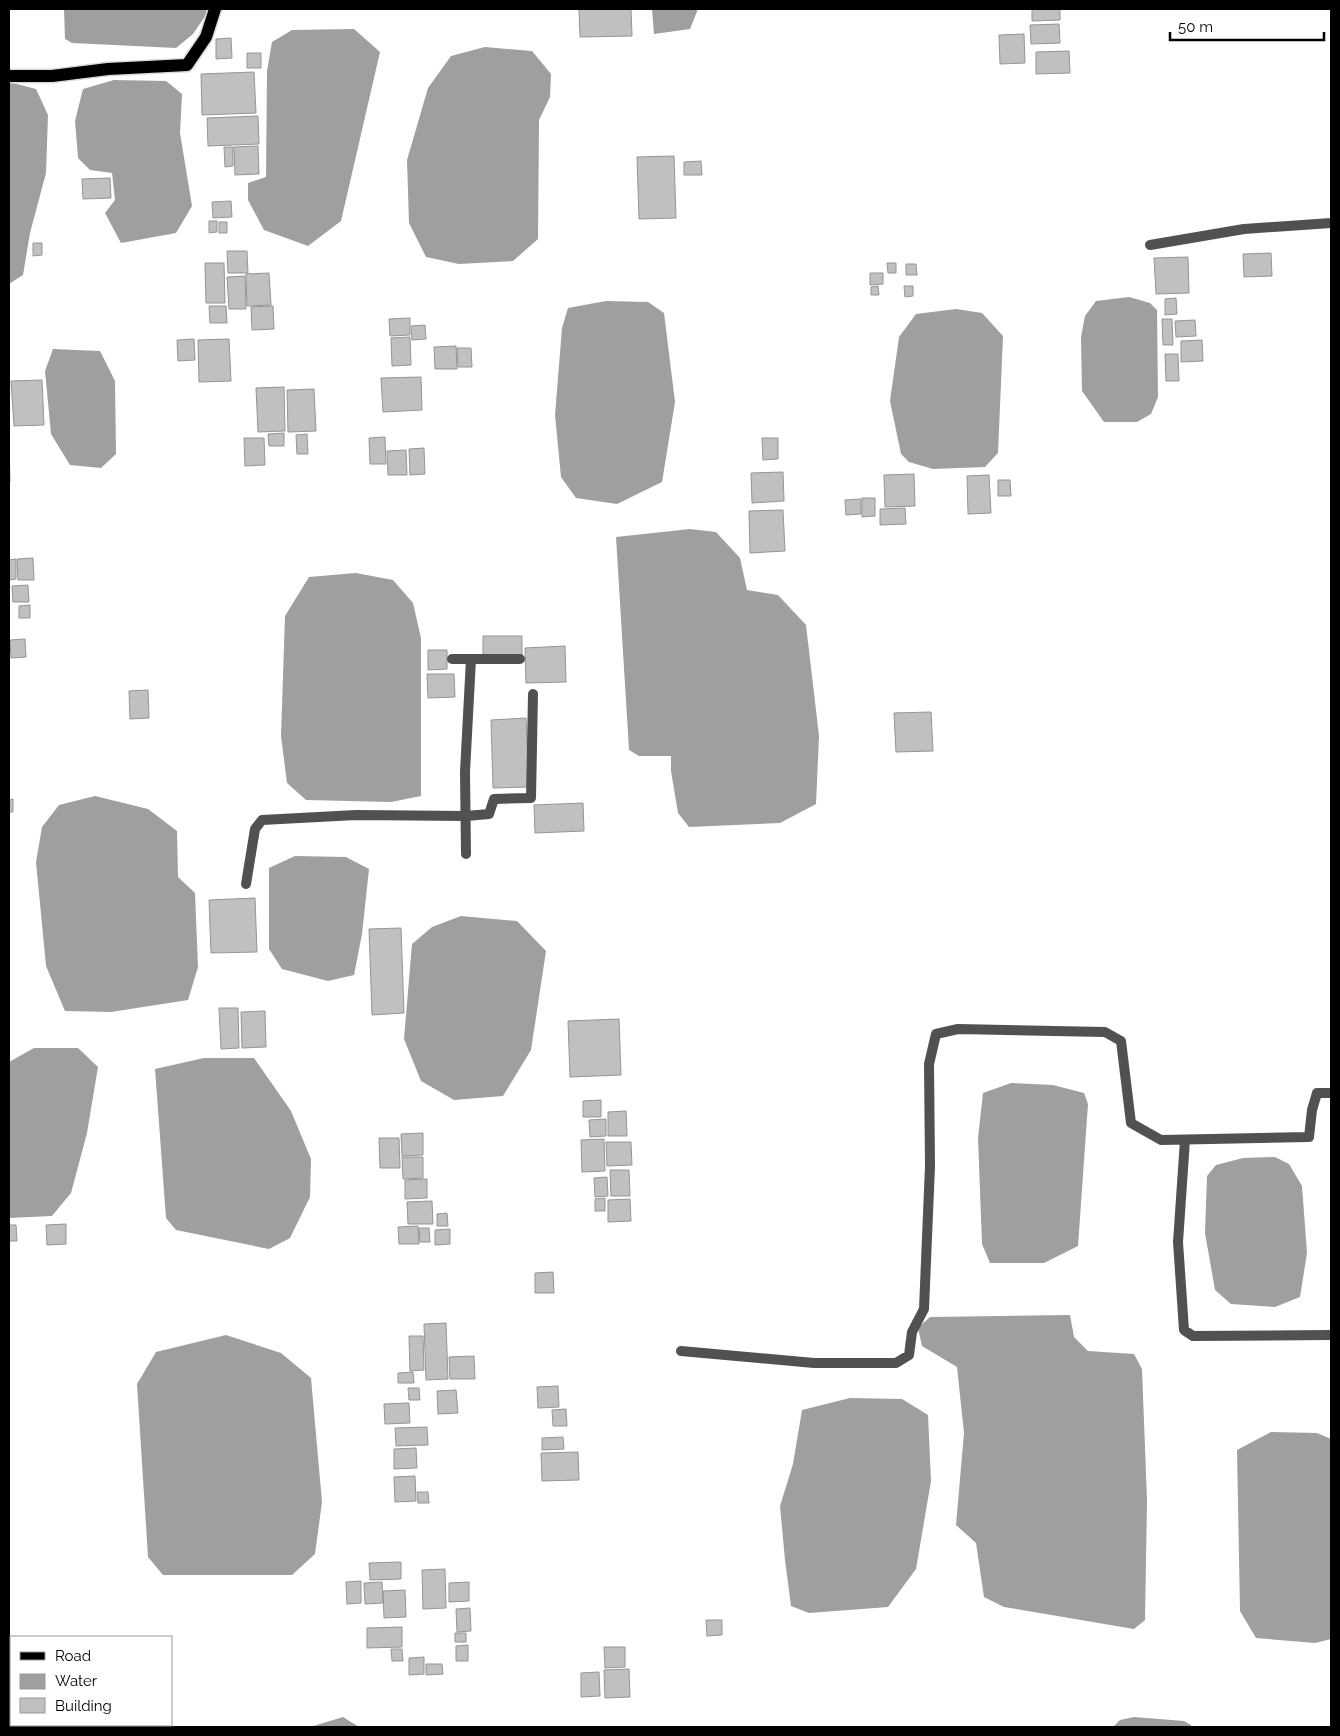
<svg xmlns="http://www.w3.org/2000/svg" width="1340" height="1736" viewBox="0 0 1340 1736" font-family="Raleway,sans-serif">
  <style>
    .water { fill: #9f9f9f }
    .building { fill: #c0c0c0; stroke: #959595 }
    .lines { fill: none; stroke-linecap: round; stroke-linejoin: round }
    .primary-casing { stroke: #dbdbdb; stroke-width: 15 }
    .minor { stroke: #515151; stroke-width: 10 }
    .primary { stroke: #000; stroke-width: 12 }
  </style>
  <rect width="100%" height="100%" fill="#fff"/>
  <path class="water" d="M 64,9 L 210,9 L 193,34 L 176,48 L 72,43 L 65,39 Z
    M 652,9 L 698,9 L 690,29 L 654,34 Z
    M 354,29 L 380,52 L 341,221 L 308,246 L 264,230 L 248,200 L 248,183 L 266,177 L 267,71 L 272,42 L 292,30 Z
    M 485,47 L 532,51 L 551,74 L 550,97 L 539,120 L 538,239 L 513,261 L 459,264 L 426,257 L 409,223 L 407,160 L 428,88 L 451,56 Z
    M 114,80 L 166,81 L 182,94 L 180,133 L 192,206 L 176,233 L 121,243 L 105,213 L 115,200 L 112,173 L 90,170 L 78,158 L 75,121 L 83,89 Z
    M 9,82 L 36,89 L 48,115 L 46,173 L 30,233 L 23,275 L 9,284 Z
    M 1129,297 L 1150,303 L 1157,310 L 1158,397 L 1151,414 L 1137,422 L 1104,422 L 1082,391 L 1081,337 L 1085,316 L 1096,301 Z
    M 606,301 L 648,302 L 664,313 L 675,402 L 662,482 L 617,504 L 576,498 L 561,477 L 555,415 L 562,328 L 568,308 Z
    M 956,309 L 982,313 L 1003,336 L 998,453 L 985,467 L 933,469 L 909,462 L 901,454 L 890,401 L 899,337 L 916,314 Z
    M 53,349 L 100,351 L 115,381 L 116,454 L 101,468 L 70,465 L 51,434 L 45,371 Z
    M 690,529 L 716,532 L 740,558 L 747,590 L 778,595 L 806,625 L 819,736 L 816,804 L 780,823 L 689,827 L 678,813 L 671,771 L 671,756 L 639,756 L 629,750 L 616,537 Z
    M 356,573 L 393,580 L 413,603 L 421,638 L 421,796 L 391,802 L 306,800 L 287,783 L 281,736 L 285,616 L 309,577 Z
    M 95,796 L 148,809 L 177,831 L 178,877 L 195,893 L 198,967 L 188,1000 L 111,1012 L 65,1011 L 46,966 L 36,862 L 42,827 L 59,805 Z
    M 295,856 L 346,857 L 369,869 L 362,934 L 354,975 L 328,981 L 282,969 L 269,949 L 269,868 Z
    M 461,916 L 517,921 L 546,951 L 531,1050 L 503,1096 L 454,1100 L 421,1081 L 404,1039 L 412,944 L 432,927 Z
    M 34,1048 L 78,1048 L 98,1067 L 87,1133 L 71,1193 L 52,1216 L 9,1218 L 9,1062 Z
    M 204,1058 L 254,1058 L 291,1111 L 311,1159 L 310,1197 L 290,1238 L 269,1249 L 176,1230 L 166,1218 L 155,1069 Z
    M 1011,1083 L 1053,1085 L 1084,1093 L 1088,1104 L 1078,1246 L 1044,1263 L 990,1263 L 982,1244 L 978,1138 L 983,1093 Z
    M 1275,1157 L 1289,1164 L 1302,1186 L 1307,1253 L 1300,1297 L 1275,1307 L 1231,1304 L 1215,1290 L 1205,1233 L 1207,1176 L 1216,1165 L 1243,1158 Z
    M 1070,1315 L 1074,1337 L 1088,1351 L 1134,1354 L 1142,1369 L 1147,1500 L 1145,1620 L 1134,1629 L 1004,1607 L 984,1597 L 976,1543 L 956,1525 L 964,1433 L 957,1367 L 922,1346 L 918,1328 L 930,1317 Z
    M 226,1335 L 281,1353 L 311,1378 L 322,1502 L 315,1554 L 292,1575 L 163,1575 L 148,1557 L 137,1384 L 156,1352 Z
    M 850,1398 L 902,1399 L 928,1415 L 931,1481 L 916,1569 L 888,1607 L 809,1613 L 791,1606 L 785,1560 L 780,1506 L 793,1464 L 802,1410 Z
    M 1271,1432 L 1317,1433 L 1331,1439 L 1331,1639 L 1315,1643 L 1256,1638 L 1240,1611 L 1237,1450 Z
    M 343,1717 L 359,1727 L 310,1727 Z
    M 1134,1717 L 1184,1721 L 1191,1725 L 1191,1727 L 1113,1727 L 1120,1720 Z"/>
  <path class="building" d="M 579,9 L 631,9 L 632,36 L 580,37 Z
    M 1032,9 L 1060,9 L 1060,20 L 1032,21 Z
    M 1059,24 L 1060,43 L 1031,44 L 1030,25 Z
    M 1024,34 L 1025,63 L 1000,64 L 999,35 Z
    M 231,38 L 232,58 L 216,59 L 216,39 Z
    M 1069,51 L 1070,73 L 1036,74 L 1036,52 Z
    M 247,53 L 261,53 L 261,68 L 247,68 Z
    M 254,72 L 256,113 L 202,115 L 201,74 Z
    M 258,116 L 259,144 L 208,146 L 207,118 Z
    M 258,146 L 259,174 L 235,175 L 234,147 Z
    M 224,147 L 233,147 L 233,166 L 225,167 Z
    M 674,156 L 676,218 L 639,219 L 637,157 Z
    M 701,161 L 702,175 L 684,175 L 684,162 Z
    M 110,178 L 111,198 L 83,199 L 82,179 Z
    M 231,201 L 232,217 L 213,218 L 212,202 Z
    M 209,221 L 217,221 L 217,232 L 209,233 Z
    M 219,222 L 227,222 L 227,233 L 219,233 Z
    M 33,243 L 42,243 L 42,255 L 33,256 Z
    M 227,251 L 247,251 L 248,273 L 228,273 Z
    M 1271,253 L 1272,276 L 1244,277 L 1243,254 Z
    M 1188,257 L 1189,293 L 1156,294 L 1154,258 Z
    M 205,263 L 224,263 L 225,303 L 206,303 Z
    M 887,263 L 896,263 L 896,273 L 888,273 Z
    M 906,264 L 916,264 L 917,275 L 906,275 Z
    M 269,273 L 271,305 L 247,306 L 246,274 Z
    M 870,273 L 883,273 L 883,284 L 870,285 Z
    M 245,276 L 246,309 L 229,309 L 227,277 Z
    M 878,286 L 879,295 L 871,295 L 871,287 Z
    M 904,286 L 913,286 L 913,296 L 905,297 Z
    M 1176,298 L 1177,314 L 1165,315 L 1165,299 Z
    M 209,306 L 226,306 L 227,323 L 210,323 Z
    M 273,306 L 274,329 L 252,330 L 251,307 Z
    M 410,318 L 410,335 L 390,336 L 389,319 Z
    M 1162,319 L 1172,319 L 1173,345 L 1163,345 Z
    M 1195,320 L 1196,336 L 1176,337 L 1175,321 Z
    M 425,325 L 426,339 L 412,340 L 411,326 Z
    M 410,337 L 411,365 L 392,366 L 391,338 Z
    M 194,339 L 195,360 L 178,361 L 177,340 Z
    M 229,339 L 231,381 L 199,382 L 198,340 Z
    M 1202,340 L 1203,361 L 1181,362 L 1181,341 Z
    M 456,346 L 457,369 L 435,369 L 434,347 Z
    M 457,348 L 471,348 L 472,367 L 458,367 Z
    M 1165,354 L 1178,354 L 1179,381 L 1166,381 Z
    M 421,377 L 422,410 L 383,412 L 381,378 Z
    M 42,380 L 44,425 L 14,426 L 11,381 Z
    M 284,387 L 285,431 L 258,432 L 256,388 Z
    M 314,389 L 316,431 L 288,432 L 287,390 Z
    M 284,433 L 284,446 L 269,446 L 268,434 Z
    M 307,434 L 308,454 L 297,454 L 296,435 Z
    M 385,437 L 386,464 L 370,464 L 369,438 Z
    M 244,438 L 264,438 L 265,465 L 245,466 Z
    M 762,438 L 778,438 L 778,459 L 763,460 Z
    M 9,441 L 10,482 L 9,482 Z
    M 424,448 L 425,474 L 410,475 L 409,449 Z
    M 406,450 L 407,475 L 388,475 L 387,451 Z
    M 783,472 L 784,501 L 752,503 L 751,473 Z
    M 914,474 L 915,506 L 885,507 L 884,475 Z
    M 989,475 L 991,513 L 968,514 L 967,476 Z
    M 998,480 L 1010,480 L 1011,496 L 998,496 Z
    M 862,498 L 875,498 L 875,516 L 862,517 Z
    M 861,499 L 861,514 L 846,515 L 845,500 Z
    M 905,508 L 906,524 L 880,525 L 880,509 Z
    M 783,510 L 785,551 L 750,553 L 749,511 Z
    M 33,558 L 34,580 L 18,580 L 17,559 Z
    M 16,559 L 16,579 L 9,580 L 9,560 Z
    M 28,585 L 29,602 L 13,602 L 12,586 Z
    M 30,605 L 30,618 L 19,618 L 19,606 Z
    M 483,636 L 522,636 L 522,655 L 483,655 Z
    M 25,639 L 26,657 L 11,658 L 10,640 Z
    M 565,646 L 566,682 L 526,683 L 525,648 Z
    M 428,650 L 447,650 L 447,669 L 428,670 Z
    M 427,674 L 454,674 L 455,697 L 428,698 Z
    M 148,690 L 149,718 L 130,719 L 129,691 Z
    M 931,712 L 933,751 L 896,752 L 894,713 Z
    M 526,718 L 529,787 L 493,788 L 491,720 Z
    M 13,799 L 13,812 L 9,812 L 9,800 Z
    M 583,803 L 584,831 L 535,833 L 534,805 Z
    M 255,898 L 257,952 L 211,953 L 209,900 Z
    M 401,928 L 404,1013 L 372,1015 L 369,929 Z
    M 219,1008 L 238,1008 L 239,1048 L 221,1049 Z
    M 265,1011 L 266,1047 L 242,1048 L 241,1012 Z
    M 619,1019 L 621,1075 L 570,1077 L 568,1021 Z
    M 601,1100 L 601,1117 L 583,1117 L 583,1101 Z
    M 626,1111 L 627,1136 L 608,1136 L 608,1112 Z
    M 606,1119 L 606,1136 L 590,1137 L 589,1120 Z
    M 423,1133 L 423,1155 L 402,1156 L 401,1134 Z
    M 379,1138 L 399,1138 L 400,1168 L 380,1168 Z
    M 604,1139 L 605,1171 L 582,1172 L 581,1140 Z
    M 606,1142 L 631,1142 L 632,1165 L 607,1166 Z
    M 402,1157 L 423,1157 L 423,1178 L 403,1179 Z
    M 610,1170 L 629,1170 L 630,1196 L 611,1196 Z
    M 607,1177 L 608,1196 L 595,1197 L 594,1178 Z
    M 427,1179 L 427,1198 L 405,1199 L 405,1180 Z
    M 605,1198 L 605,1211 L 595,1211 L 595,1199 Z
    M 630,1199 L 631,1221 L 608,1222 L 608,1200 Z
    M 432,1201 L 433,1224 L 408,1224 L 407,1202 Z
    M 447,1213 L 448,1226 L 437,1226 L 437,1214 Z
    M 66,1224 L 66,1244 L 47,1245 L 46,1225 Z
    M 9,1225 L 16,1225 L 17,1241 L 9,1241 Z
    M 418,1226 L 419,1244 L 399,1244 L 398,1227 Z
    M 419,1228 L 429,1228 L 430,1242 L 420,1242 Z
    M 450,1229 L 450,1244 L 435,1245 L 435,1230 Z
    M 553,1272 L 554,1293 L 535,1293 L 535,1273 Z
    M 446,1323 L 448,1379 L 426,1380 L 424,1324 Z
    M 409,1336 L 423,1336 L 424,1370 L 410,1371 Z
    M 474,1356 L 475,1379 L 450,1379 L 449,1357 Z
    M 413,1372 L 414,1383 L 398,1383 L 398,1373 Z
    M 558,1386 L 559,1407 L 538,1408 L 537,1387 Z
    M 408,1388 L 419,1388 L 420,1400 L 409,1400 Z
    M 456,1390 L 458,1413 L 438,1414 L 437,1391 Z
    M 409,1403 L 410,1423 L 385,1424 L 384,1404 Z
    M 566,1409 L 567,1426 L 553,1426 L 552,1410 Z
    M 427,1427 L 428,1445 L 396,1446 L 395,1428 Z
    M 563,1437 L 564,1449 L 542,1450 L 542,1438 Z
    M 416,1448 L 417,1468 L 394,1469 L 394,1449 Z
    M 578,1452 L 579,1480 L 542,1481 L 541,1453 Z
    M 415,1476 L 416,1501 L 395,1502 L 394,1477 Z
    M 417,1492 L 428,1492 L 429,1503 L 418,1503 Z
    M 401,1562 L 401,1579 L 370,1580 L 369,1563 Z
    M 445,1569 L 446,1608 L 423,1609 L 422,1570 Z
    M 361,1581 L 361,1603 L 347,1604 L 346,1582 Z
    M 382,1582 L 383,1603 L 365,1604 L 364,1583 Z
    M 469,1582 L 469,1601 L 449,1602 L 449,1583 Z
    M 405,1590 L 406,1617 L 384,1618 L 383,1591 Z
    M 470,1608 L 471,1631 L 457,1632 L 456,1609 Z
    M 706,1620 L 722,1620 L 722,1635 L 707,1636 Z
    M 402,1627 L 402,1647 L 367,1648 L 367,1628 Z
    M 455,1633 L 466,1633 L 466,1642 L 455,1642 Z
    M 468,1645 L 468,1661 L 456,1661 L 456,1646 Z
    M 604,1647 L 625,1647 L 625,1667 L 605,1668 Z
    M 391,1649 L 402,1649 L 403,1661 L 392,1661 Z
    M 424,1657 L 424,1674 L 409,1675 L 409,1658 Z
    M 426,1664 L 442,1664 L 443,1674 L 426,1675 Z
    M 629,1669 L 630,1697 L 605,1698 L 604,1670 Z
    M 599,1672 L 600,1696 L 581,1697 L 581,1673 Z"/>
  <g class="lines">
    <g class="primary-casing">
      <path id="primary" d="M 9,76 L 52,76 L 108,69 L 187,65 L 206,37 L 215,9"/>
    </g>
    <path class="minor" d="M 1150,245 L 1244,229 L 1331,223
      M 452,659 L 520,659
      M 466,854 L 465,772 L 471,659
      M 246,884 L 255,829 L 262,820 L 356,815 L 466,816 L 489,814 L 494,799 L 531,798 L 533,694
      M 1185,1140 L 1178,1242 L 1184,1330 L 1193,1336 L 1331,1335
      M 681,1351 L 814,1363 L 896,1363 L 909,1355 L 912,1332 L 924,1309 L 930,1166 L 929,1064 L 936,1034 L 958,1029 L 1105,1032 L 1121,1041 L 1131,1123 L 1161,1140 L 1309,1137 L 1312,1110 L 1317,1093 L 1331,1093"/>
    <use href="#primary" class="primary"/>
  </g>
  <rect width="1340" height="1736" fill="none" stroke="#000000" stroke-width="20"/>
  <rect x="10" y="1636" width="162" height="90" fill="#ffffff" stroke="#999999"/>
  <rect x="20" y="1652" width="25" height="8" fill="#000000" stroke="#999999"/>
  <text x="55" y="1661" font-size="15" fill="#000000">Road</text>
  <rect x="20" y="1674" width="25" height="15" fill="#9f9f9f" stroke="#999999"/>
  <text x="55" y="1686" font-size="15" fill="#000000">Water</text>
  <rect x="20" y="1698" width="25" height="15" fill="#c0c0c0" stroke="#999999"/>
  <text x="55" y="1711" font-size="15" fill="#000000">Building</text>
  <path d="M1170 32v8h154v-8" fill="none" stroke="#000000" stroke-width="2.5"/>
  <text x="1178" y="32" font-size="15" fill="#000000" stroke="#ffffff" stroke-width="4" paint-order="stroke">50 m</text>
</svg>
